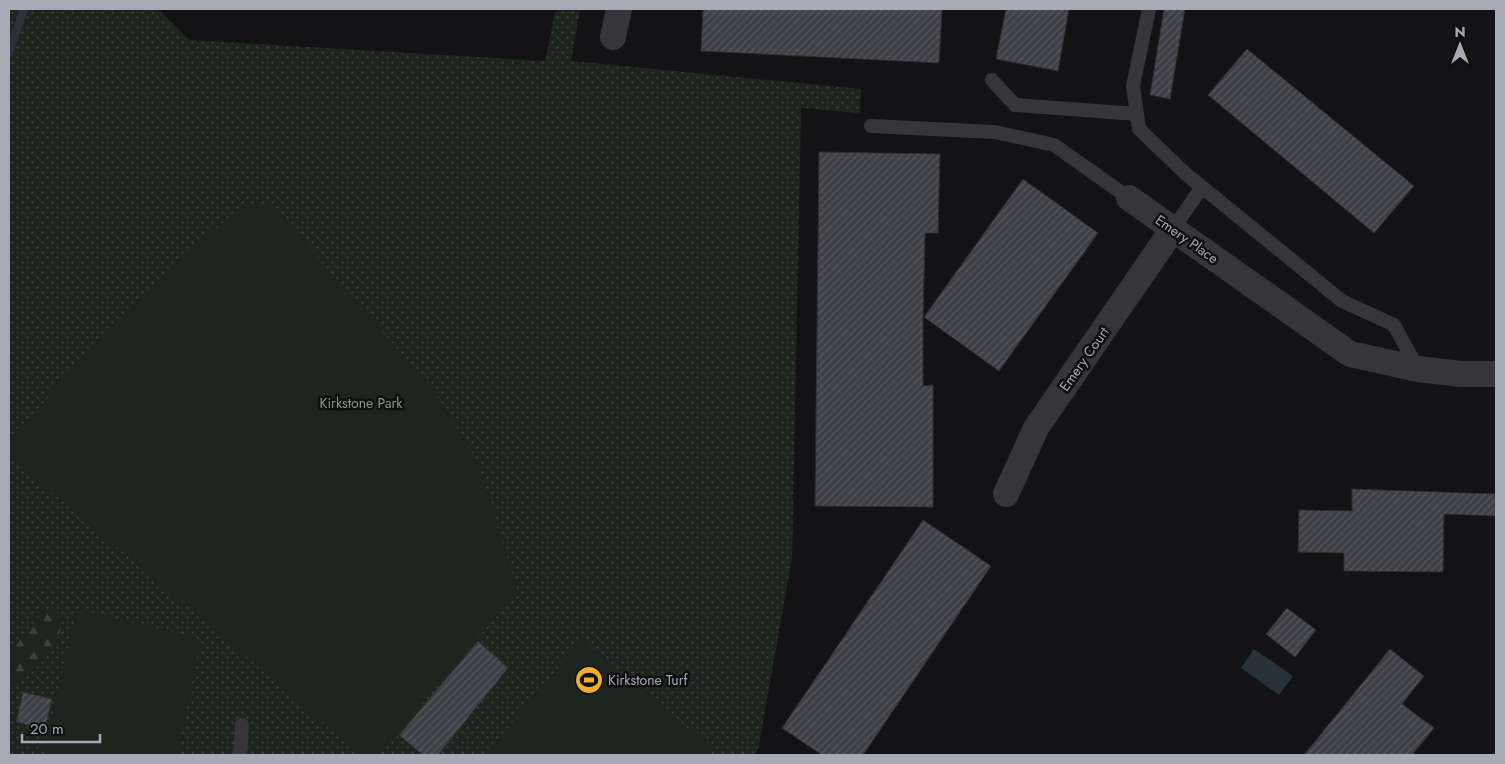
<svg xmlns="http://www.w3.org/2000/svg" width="1505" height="764" viewBox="0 0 1505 764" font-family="Jost,sans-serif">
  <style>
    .grass { fill: url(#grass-dots) }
    .forest { fill: url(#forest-firs) }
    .pitch { fill: #1e251f }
    .water { fill: #2a3239 }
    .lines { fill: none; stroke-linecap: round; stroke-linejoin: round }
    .stream { stroke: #2a3239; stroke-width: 8 }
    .building { fill: url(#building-hatch); stroke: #2e2e31 }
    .lane { stroke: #35353a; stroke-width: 14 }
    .street { stroke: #35353a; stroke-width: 26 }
    .labels { text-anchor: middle; stroke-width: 5; stroke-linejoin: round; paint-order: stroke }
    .street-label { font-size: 14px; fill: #a5aab5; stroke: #0f0f10 }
    .park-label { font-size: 14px; fill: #7ca07e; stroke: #0f0f10 }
    .poi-label { font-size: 14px; fill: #a5aab5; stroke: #0f0f10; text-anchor: start }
  </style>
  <defs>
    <pattern id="grass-dots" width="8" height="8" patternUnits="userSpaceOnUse" patternTransform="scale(1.25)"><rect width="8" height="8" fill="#1e251f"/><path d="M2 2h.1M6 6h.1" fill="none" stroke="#3c423d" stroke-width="1.8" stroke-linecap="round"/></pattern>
    <pattern id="forest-firs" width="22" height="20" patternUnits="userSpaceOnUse" patternTransform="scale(1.25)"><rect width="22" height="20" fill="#1e251f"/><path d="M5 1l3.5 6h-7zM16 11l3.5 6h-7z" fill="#3c423d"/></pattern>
    <pattern id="building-hatch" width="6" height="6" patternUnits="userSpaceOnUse" patternTransform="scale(1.25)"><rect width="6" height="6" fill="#3f4045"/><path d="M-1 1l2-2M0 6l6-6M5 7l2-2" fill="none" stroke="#58595e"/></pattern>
  </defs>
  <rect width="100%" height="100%" fill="#131315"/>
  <path class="grass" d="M 9,9 L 158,9 L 189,40 L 545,61 L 556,9 L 580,9 L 571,61 L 861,89 L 860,113 L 801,108 L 792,558 L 758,750 L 754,755 L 9,755 Z"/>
  <path class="forest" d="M 57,607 C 59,612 63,618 62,622 C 58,651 31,675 9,691 L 9,655 L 43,610 Z"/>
  <path class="pitch" d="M 241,206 L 273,206 L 433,390 L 477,462 L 518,591 L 377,755 L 359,755 L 266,673 L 9,456 L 9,442 L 112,324 Z
    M 77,609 L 193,637 L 200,645 L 177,755 L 43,755 Z
    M 581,640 L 713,749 L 708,755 L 486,755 Z"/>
  <path class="water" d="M 1254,649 L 1293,676 L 1279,695 L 1241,668 Z"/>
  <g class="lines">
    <path class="stream" d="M 9,53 L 24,9"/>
  </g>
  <path class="building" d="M 703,9 L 942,9 L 939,63 L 701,51 Z
    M 1006,9 L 1069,9 L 1058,71 L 996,59 Z
    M 1164,9 L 1185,9 L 1170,99 L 1150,95 Z
    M 1247,49 L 1414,186 L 1374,233 L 1208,95 Z
    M 819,152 L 940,154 L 938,233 L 925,233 L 923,318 L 923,386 L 933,385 L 933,507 L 815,506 Z
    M 1023,179 L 1098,233 L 999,371 L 924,317 Z
    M 1352,489 L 1496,494 L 1496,516 L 1444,514 L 1443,572 L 1344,571 L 1344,553 L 1298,552 L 1299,510 L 1352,511 Z
    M 923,520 L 991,566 L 863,755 L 822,755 L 782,728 Z
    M 1287,608 L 1316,630 L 1295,657 L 1266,634 Z
    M 478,641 L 508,668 L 438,755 L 423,755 L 399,735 Z
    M 1390,649 L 1424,676 L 1402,704 L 1434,728 L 1412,755 L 1304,755 Z
    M 23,692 L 52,699 L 45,729 L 16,722 Z"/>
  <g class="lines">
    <path class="lane" d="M 1149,9 L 1133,86 L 1139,129 L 1186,174 L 1342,301 L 1394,325 L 1418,369
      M 992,80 L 1015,105 L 1137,114
      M 871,126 L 995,132 L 1054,145 L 1129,198
      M 1173,229 L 1202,187
      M 240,755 L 242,725"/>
    <path class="street" d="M 613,37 L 619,9
      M 1129,198 L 1350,354 L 1418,369 L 1461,374 L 1496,374
      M 1006,494 L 1036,428 L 1173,229"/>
  </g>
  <defs>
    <g id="stadium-disc" transform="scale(1.4375)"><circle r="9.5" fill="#efae32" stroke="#0f0f10"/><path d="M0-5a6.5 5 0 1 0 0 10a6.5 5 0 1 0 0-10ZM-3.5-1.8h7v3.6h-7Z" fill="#111"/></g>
  </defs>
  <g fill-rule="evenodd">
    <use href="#stadium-disc" x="589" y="680"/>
  </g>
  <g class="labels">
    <g class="street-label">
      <text transform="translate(1187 239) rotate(35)" y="5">Emery Place</text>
      <text transform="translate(1084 359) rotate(-55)" y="5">Emery Court</text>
    </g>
    <g class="park-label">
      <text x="361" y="408">Kirkstone Park</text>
    </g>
    <g class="poi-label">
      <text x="608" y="685">Kirkstone Turf</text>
    </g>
  </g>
  <rect width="1505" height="764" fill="none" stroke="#a5aab5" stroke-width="20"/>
  <g transform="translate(1460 45)" stroke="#0f0f10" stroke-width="4" paint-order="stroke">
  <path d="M0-4L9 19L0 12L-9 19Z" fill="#a5aab5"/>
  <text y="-8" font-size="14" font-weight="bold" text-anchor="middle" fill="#a5aab5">N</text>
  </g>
  <path d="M22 734v8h78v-8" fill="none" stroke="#a5aab5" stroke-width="2.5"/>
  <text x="30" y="734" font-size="15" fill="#a5aab5" stroke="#0f0f10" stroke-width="4" paint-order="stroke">20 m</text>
</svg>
